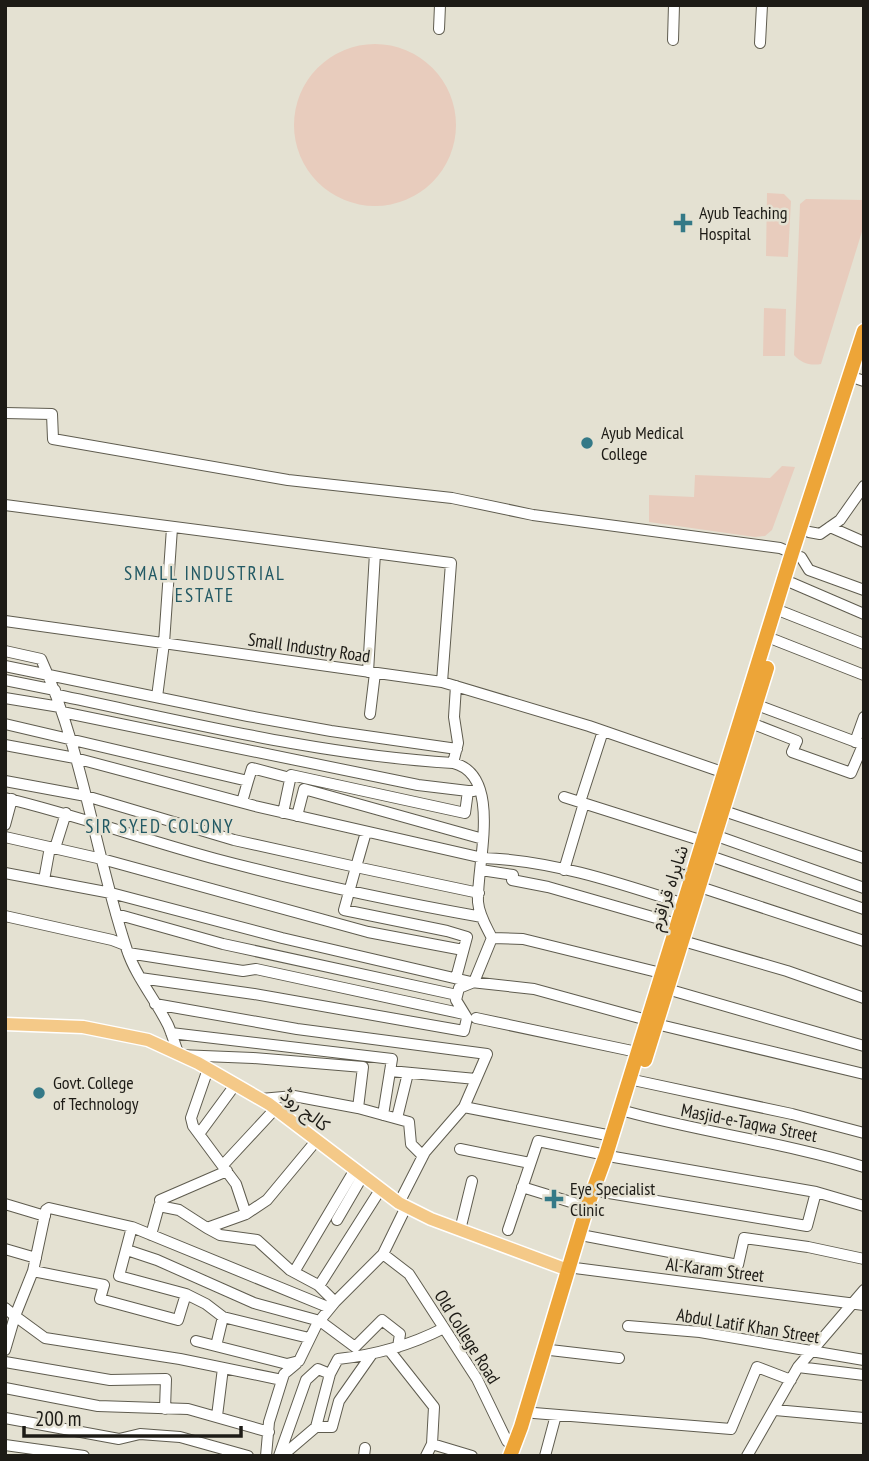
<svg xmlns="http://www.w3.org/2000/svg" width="869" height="1461" viewBox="0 0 869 1461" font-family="'PT Sans Narrow','Noto Sans Arabic',sans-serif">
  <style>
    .green { fill: #e8ccbd }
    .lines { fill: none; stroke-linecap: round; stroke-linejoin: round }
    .minor-casing { stroke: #5f5c4f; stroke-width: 12 }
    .major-casing { stroke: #fff; stroke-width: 15 }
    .highway-casing { stroke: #fff; stroke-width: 17 }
    .minor { stroke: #fff; stroke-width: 10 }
    .major { stroke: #f4c988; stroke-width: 12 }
    .highway { stroke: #eda538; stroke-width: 14 }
    .poi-dot { fill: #347987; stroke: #e4e1d2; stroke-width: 2.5 }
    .labels { text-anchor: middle; stroke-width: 5; stroke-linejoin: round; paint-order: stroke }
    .poi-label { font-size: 18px; fill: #1d1b16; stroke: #e4e1d2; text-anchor: start }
    .street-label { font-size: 18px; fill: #1d1b16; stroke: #e4e1d2 }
    .neighbourhood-label { font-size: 19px; letter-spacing: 2px; fill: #225964; stroke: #e4e1d2 }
  </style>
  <rect width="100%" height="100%" fill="#e4e1d2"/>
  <path class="green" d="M294 125a81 81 0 1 1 162 0a81 81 0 1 1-162 0Z
    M 767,193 L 784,194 L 791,201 L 788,257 L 766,256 Z
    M 806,199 L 864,200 L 864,225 L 821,364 C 810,366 801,363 794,355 L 800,204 Z
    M 764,308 L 786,309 L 785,356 L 763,356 Z
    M 782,466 L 795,467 L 772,530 L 765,536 L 755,537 L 649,522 L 649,495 L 694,497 L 695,475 L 770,478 Z"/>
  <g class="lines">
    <g class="minor-casing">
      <path id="minor" d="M 439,29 L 440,5
        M 673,40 L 674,5
        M 760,43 L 762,5
        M 858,379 L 864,381
        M 5,413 L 52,414 L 53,439 L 288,480 L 452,498 L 533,515 L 780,548 L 792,553
        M 5,505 L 451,563 L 442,682
        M 830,527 L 864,542
        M 809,532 L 820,534 L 840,520 L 864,486
        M 801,557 L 809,570 L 864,590
        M 792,583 L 864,614
        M 783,612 L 864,644
        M 5,621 L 442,682 L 589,726 L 725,773
        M 775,640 L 864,675
        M 5,651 L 41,659 C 83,751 95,854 127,950 C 136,977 155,999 168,1025 C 172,1034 175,1045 179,1055 L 253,1058 L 363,1067 L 358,1108
        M 5,666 L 248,716 L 331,731 L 457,749
        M 368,672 L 375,553
        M 5,680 L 55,690
        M 57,695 C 188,722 319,755 453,763
        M 157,697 L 164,643 L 172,528
        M 5,698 L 60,707
        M 757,705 L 864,745
        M 62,712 L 418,785 L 468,791
        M 370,714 L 375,673
        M 751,723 L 797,741 L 792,752 L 851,773 L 863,745
        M 5,724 L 248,781 L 252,768 L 290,778
        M 855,742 L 864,717
        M 5,745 L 75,758 L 255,806 L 483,858 C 551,860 619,883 684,904
        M 5,781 L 86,796 L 234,840 L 356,867 L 344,910 L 447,931 L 467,937 L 456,978
        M 564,797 L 703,841
        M 5,798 C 76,815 145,840 216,859 C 303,882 392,901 482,917
        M 242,802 L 248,781
        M 580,802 L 603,731
        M 724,811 L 864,858
        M 283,813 L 291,775 L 465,813 L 468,791 L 474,791
        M 297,816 L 304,789 L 483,839
        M 5,825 L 12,799
        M 366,832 L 356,867 L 479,893
        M 717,836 L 864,888
        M 5,837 L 102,859 L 368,932 L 463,950
        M 55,848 L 66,813
        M 710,856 L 864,909
        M 481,870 L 513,875 L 512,880 L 548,887 L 677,924
        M 564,870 L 584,803
        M 5,873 L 111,893 L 282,938 L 471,982 L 534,989 L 647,1020
        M 44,880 L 50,847
        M 700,887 L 864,941
        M 116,914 L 223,944 L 457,995
        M 5,916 L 112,940 L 125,945
        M 492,938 L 523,939 L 661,973
        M 683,941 L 787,971 L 864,998
        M 128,953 L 243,971 L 256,969 L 464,1014
        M 140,978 L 254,994 L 464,1031 L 467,1018 L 456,1000 L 459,988 L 474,982 L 492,938 C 486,926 479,915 478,902 C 476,866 504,775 453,763 L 458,743 L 454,717 L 456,686
        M 667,989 L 864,1046
        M 155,1004 L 297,1029 L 487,1054 L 464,1107 L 425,1152 L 399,1203
        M 476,1018 L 637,1052
        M 656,1024 L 864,1074
        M 171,1033 L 392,1059 L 383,1115
        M 390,1071 L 476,1079
        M 638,1081 L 792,1114 L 864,1133
        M 261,1099 L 294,1096 L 358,1108 L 409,1122 L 411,1144 L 423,1156
        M 464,1107 L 612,1136
        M 628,1112 C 706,1133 786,1143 864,1167
        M 397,1118 L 408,1073
        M 199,1134 L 235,1085
        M 460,1149 L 530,1163
        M 614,1157 L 816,1192 L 864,1206
        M 223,1165 L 275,1109
        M 522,1187 L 587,1207
        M 603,1192 L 807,1226 L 816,1192
        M 160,1200 L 227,1171
        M 5,1204 L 45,1216
        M 246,1214 L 267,1200 L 316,1141
        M 337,1220 L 362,1177
        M 132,1227 L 119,1276 L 186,1294 L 206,1304 L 223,1317 L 309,1338
        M 207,1228 L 220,1235 L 257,1240 L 290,1270 L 318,1285 L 335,1302
        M 460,1230 L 472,1181
        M 508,1230 L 538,1141 L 606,1155
        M 151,1235 L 159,1206 L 179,1210 L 207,1228 L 246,1214 L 236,1184 L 193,1126 L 191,1118 L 208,1069
        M 586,1236 L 738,1265 L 744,1238 L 808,1247 L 864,1259
        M 5,1249 L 36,1258
        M 127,1250 L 157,1260 L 254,1303 L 320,1321 L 355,1347 L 382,1320 L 400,1334 L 398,1347
        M 383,1254 L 409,1274 L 477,1379 L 507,1441 L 513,1447
        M 575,1268 L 864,1305
        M 33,1271 L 46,1210 L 49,1208 L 132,1227 L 330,1308
        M 294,1272 L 354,1171
        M 319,1286 L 380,1190
        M 5,1308 L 15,1316 L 33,1271 L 104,1285 L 100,1299 L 178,1320 L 186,1294
        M 628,1326 L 700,1332 L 864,1360
        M 196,1341 L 287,1364 L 299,1361 L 317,1324 L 335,1302 L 383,1254 L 406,1207
        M 216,1346 L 223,1317
        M 5,1350 L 15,1316 L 45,1338 L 180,1359 L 282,1380
        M 389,1350 L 434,1407 L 432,1444 L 426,1456
        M 550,1350 L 619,1358
        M 5,1362 L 110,1380 L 166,1379 L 165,1409
        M 798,1367 L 864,1375
        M 5,1388 L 98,1406 L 188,1409 L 269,1432
        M 775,1410 L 864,1418
        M 534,1413 L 731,1429 L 757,1367 L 791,1380
        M 217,1416 L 223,1368
        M 5,1418 L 119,1439 L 140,1434 L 180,1437 L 248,1456
        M 316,1427 L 332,1427 L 339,1401 L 372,1354
        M 432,1444 L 472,1456
        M 5,1445 L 84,1456
        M 266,1456 L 269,1422 L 284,1374 L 296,1364
        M 279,1456 L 306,1380 L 318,1369 L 330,1374 L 338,1359 C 375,1355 411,1345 444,1328
        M 282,1456 L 316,1427 L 330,1374
        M 364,1456 L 365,1448
        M 545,1456 L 556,1415
        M 747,1456 L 798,1367 L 864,1290"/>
    </g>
    <g class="major-casing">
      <path id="major" d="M 5,1024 L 83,1027 L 148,1040 L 198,1063 L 269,1104 L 399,1203 L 431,1219 L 568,1270"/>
    </g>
    <g class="highway-casing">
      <path id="highway" d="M 645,1060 L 767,668
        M 510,1456 L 521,1427 L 587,1207 L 606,1155 L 792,553 L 864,331"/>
    </g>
    <use href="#minor" class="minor"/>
    <use href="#major" class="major"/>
    <use href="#highway" class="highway"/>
  </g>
  <g class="poi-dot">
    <path d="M679.5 212.5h7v7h7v7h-7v7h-7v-7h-7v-7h7z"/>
    <circle cx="587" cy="443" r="7"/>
    <circle cx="39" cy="1093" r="7"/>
    <path d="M550.5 1188.5h7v7h7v7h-7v7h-7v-7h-7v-7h7z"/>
  </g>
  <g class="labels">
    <g class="poi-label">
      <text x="699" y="219">Ayub Teaching<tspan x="699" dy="21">Hospital</tspan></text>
      <text x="601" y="439">Ayub Medical<tspan x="601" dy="21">College</tspan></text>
      <text x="53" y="1089">Govt. College<tspan x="53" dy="21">of Technology</tspan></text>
      <text x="570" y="1195">Eye Specialist<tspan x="570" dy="21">Clinic</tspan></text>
    </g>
    <g class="street-label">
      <text transform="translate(309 648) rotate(8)" y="6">Small Industry Road</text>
      <text transform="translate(669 888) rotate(-72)" y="6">شاہراہ قراقرم</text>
      <text transform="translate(305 1110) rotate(38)" y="6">کالج روڈ</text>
      <text transform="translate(749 1123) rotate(11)" y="6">Masjid-e-Taqwa Street</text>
      <text transform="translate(715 1270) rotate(7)" y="6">Al-Karam Street</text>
      <text transform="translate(748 1326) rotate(9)" y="6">Abdul Latif Khan Street</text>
      <text transform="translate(467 1337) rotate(58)" y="6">Old College Road</text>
    </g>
    <g class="neighbourhood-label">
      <text x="205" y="580">SMALL INDUSTRIAL<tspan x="205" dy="22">ESTATE</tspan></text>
      <text x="160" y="833">SIR SYED COLONY</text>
    </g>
  </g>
  <rect width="869" height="1461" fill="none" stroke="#1d1b16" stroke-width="14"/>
  <path d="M24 1426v10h217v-10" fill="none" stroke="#1d1b16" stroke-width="3.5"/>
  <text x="35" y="1426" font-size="21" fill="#1d1b16" stroke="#e4e1d2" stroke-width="5" paint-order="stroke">200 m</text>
</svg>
